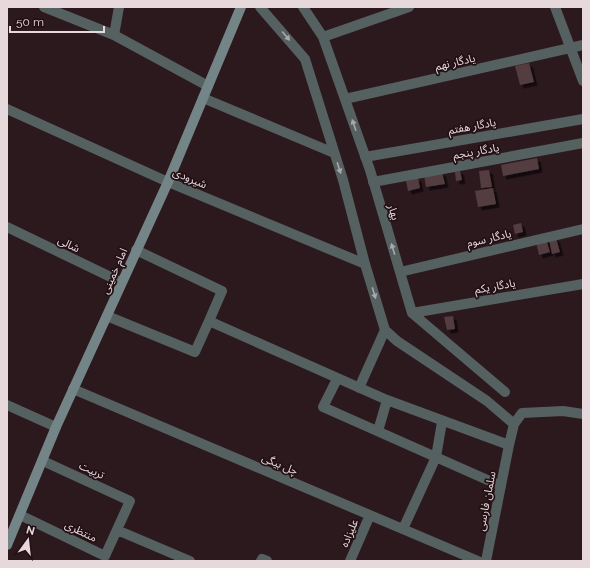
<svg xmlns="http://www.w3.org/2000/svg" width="590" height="568" viewBox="0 0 590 568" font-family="Raleway,'Noto Sans Arabic',sans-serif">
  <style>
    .building { fill: #523c41; filter: url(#shadow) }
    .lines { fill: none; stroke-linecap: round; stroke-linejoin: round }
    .street { stroke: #556061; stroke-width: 10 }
    .secondary { stroke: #738587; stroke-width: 10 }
    .oneway { fill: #aca8aa }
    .labels { text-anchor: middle; stroke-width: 3.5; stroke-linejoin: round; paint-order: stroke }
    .street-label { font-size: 11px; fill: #e6d8db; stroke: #221015 }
  </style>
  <defs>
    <filter id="shadow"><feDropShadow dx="3.5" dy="3.5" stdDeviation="0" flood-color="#0009"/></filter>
  </defs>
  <rect width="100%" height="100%" fill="#2c191e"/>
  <path class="building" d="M 529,63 L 534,82 L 520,85 L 515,66 Z
    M 537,158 L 539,169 L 503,176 L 501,165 Z
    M 489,170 L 492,187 L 481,188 L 479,171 Z
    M 460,171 L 462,180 L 456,181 L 455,172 Z
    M 442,172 L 445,184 L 426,187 L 424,175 Z
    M 418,178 L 420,188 L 408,191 L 406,181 Z
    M 493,188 L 496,204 L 478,207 L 475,191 Z
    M 521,223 L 523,232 L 515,234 L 513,225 Z
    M 556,238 L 560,252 L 552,254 L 549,240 Z
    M 546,239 L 550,252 L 539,255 L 536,242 Z
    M 453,316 L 455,329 L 447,330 L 444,317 Z"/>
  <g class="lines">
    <path class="street" d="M 44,7 L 114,35 L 208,86
      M 260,7 L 305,59 L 343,180 L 365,264 L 385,330 L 397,341 L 487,401 L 514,424
      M 303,7 L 323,37 L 370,170 L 412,313 L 505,392
      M 555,7 L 583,81
      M 114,35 L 119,7
      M 323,37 L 409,7
      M 203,98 L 334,153
      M 345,99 L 583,45
      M 7,109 L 168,182 L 365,264
      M 365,157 L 583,119
      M 373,182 L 583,143
      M 7,227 L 121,282
      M 136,250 L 222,291 L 209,321
      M 400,272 L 583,229
      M 412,313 L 583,284
      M 107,316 L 195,352 L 209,321 L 387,400 L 509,445 L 514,424 L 522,413 L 563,411 L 583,414
      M 337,379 L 323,407 L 501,486
      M 359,388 L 385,330
      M 73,389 L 478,561
      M 7,405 L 56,427
      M 378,431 L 387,400
      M 20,515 L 105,556 L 130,501 L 43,461
      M 403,529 L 436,457 L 442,422
      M 117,530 L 190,561
      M 261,561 L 262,559 L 267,561
      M 350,561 L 370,515
      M 486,561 L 509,445"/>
    <path class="secondary" d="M 7,545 L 56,427 L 168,182 L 241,7"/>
  </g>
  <defs><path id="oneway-solid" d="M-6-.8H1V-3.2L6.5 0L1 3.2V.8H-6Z"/></defs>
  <g class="oneway">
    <use href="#oneway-solid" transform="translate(286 36) rotate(50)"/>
    <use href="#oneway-solid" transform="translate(354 125) rotate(-109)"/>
    <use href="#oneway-solid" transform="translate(339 168) rotate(72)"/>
    <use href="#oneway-solid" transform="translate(393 249) rotate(-107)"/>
    <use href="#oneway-solid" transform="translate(374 293) rotate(73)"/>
  </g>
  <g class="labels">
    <g class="street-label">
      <text transform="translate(455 62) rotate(-13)" y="4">یادگار نهم</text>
      <text transform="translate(472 126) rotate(-10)" y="4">یادگار هفتم</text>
      <text transform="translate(476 151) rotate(-10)" y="4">یادگار پنجم</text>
      <text transform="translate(190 178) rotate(23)" y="4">شیرودی</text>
      <text transform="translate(394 212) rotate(73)" y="4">بهار</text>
      <text transform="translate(489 238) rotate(-13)" y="4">یادگار سوم</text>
      <text transform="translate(69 244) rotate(26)" y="4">شالی</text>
      <text transform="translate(114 271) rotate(-66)" y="4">امام خمینی</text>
      <text transform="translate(495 286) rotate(-10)" y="4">یادگار یکم</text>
      <text transform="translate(280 464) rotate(23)" y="4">چل بیگی</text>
      <text transform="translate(92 470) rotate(25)" y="4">تربیت</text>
      <text transform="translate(486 501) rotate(-79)" y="4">سلمان فارسی</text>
      <text transform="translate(81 531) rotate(26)" y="4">منتظری</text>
      <text transform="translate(349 533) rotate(-67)" y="4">علیزاده</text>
    </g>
  </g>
  <rect width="590" height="568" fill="none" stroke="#e6d8db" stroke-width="16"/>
  <g transform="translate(28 540) rotate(15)" stroke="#221015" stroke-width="3" paint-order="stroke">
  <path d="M0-3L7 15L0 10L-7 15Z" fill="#e6d8db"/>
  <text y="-6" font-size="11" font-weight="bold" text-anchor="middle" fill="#e6d8db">N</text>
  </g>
  <path d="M10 26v6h94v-6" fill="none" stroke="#e6d8db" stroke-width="2"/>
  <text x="16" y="26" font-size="12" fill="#e6d8db" stroke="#221015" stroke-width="3" paint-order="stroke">50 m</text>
</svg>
